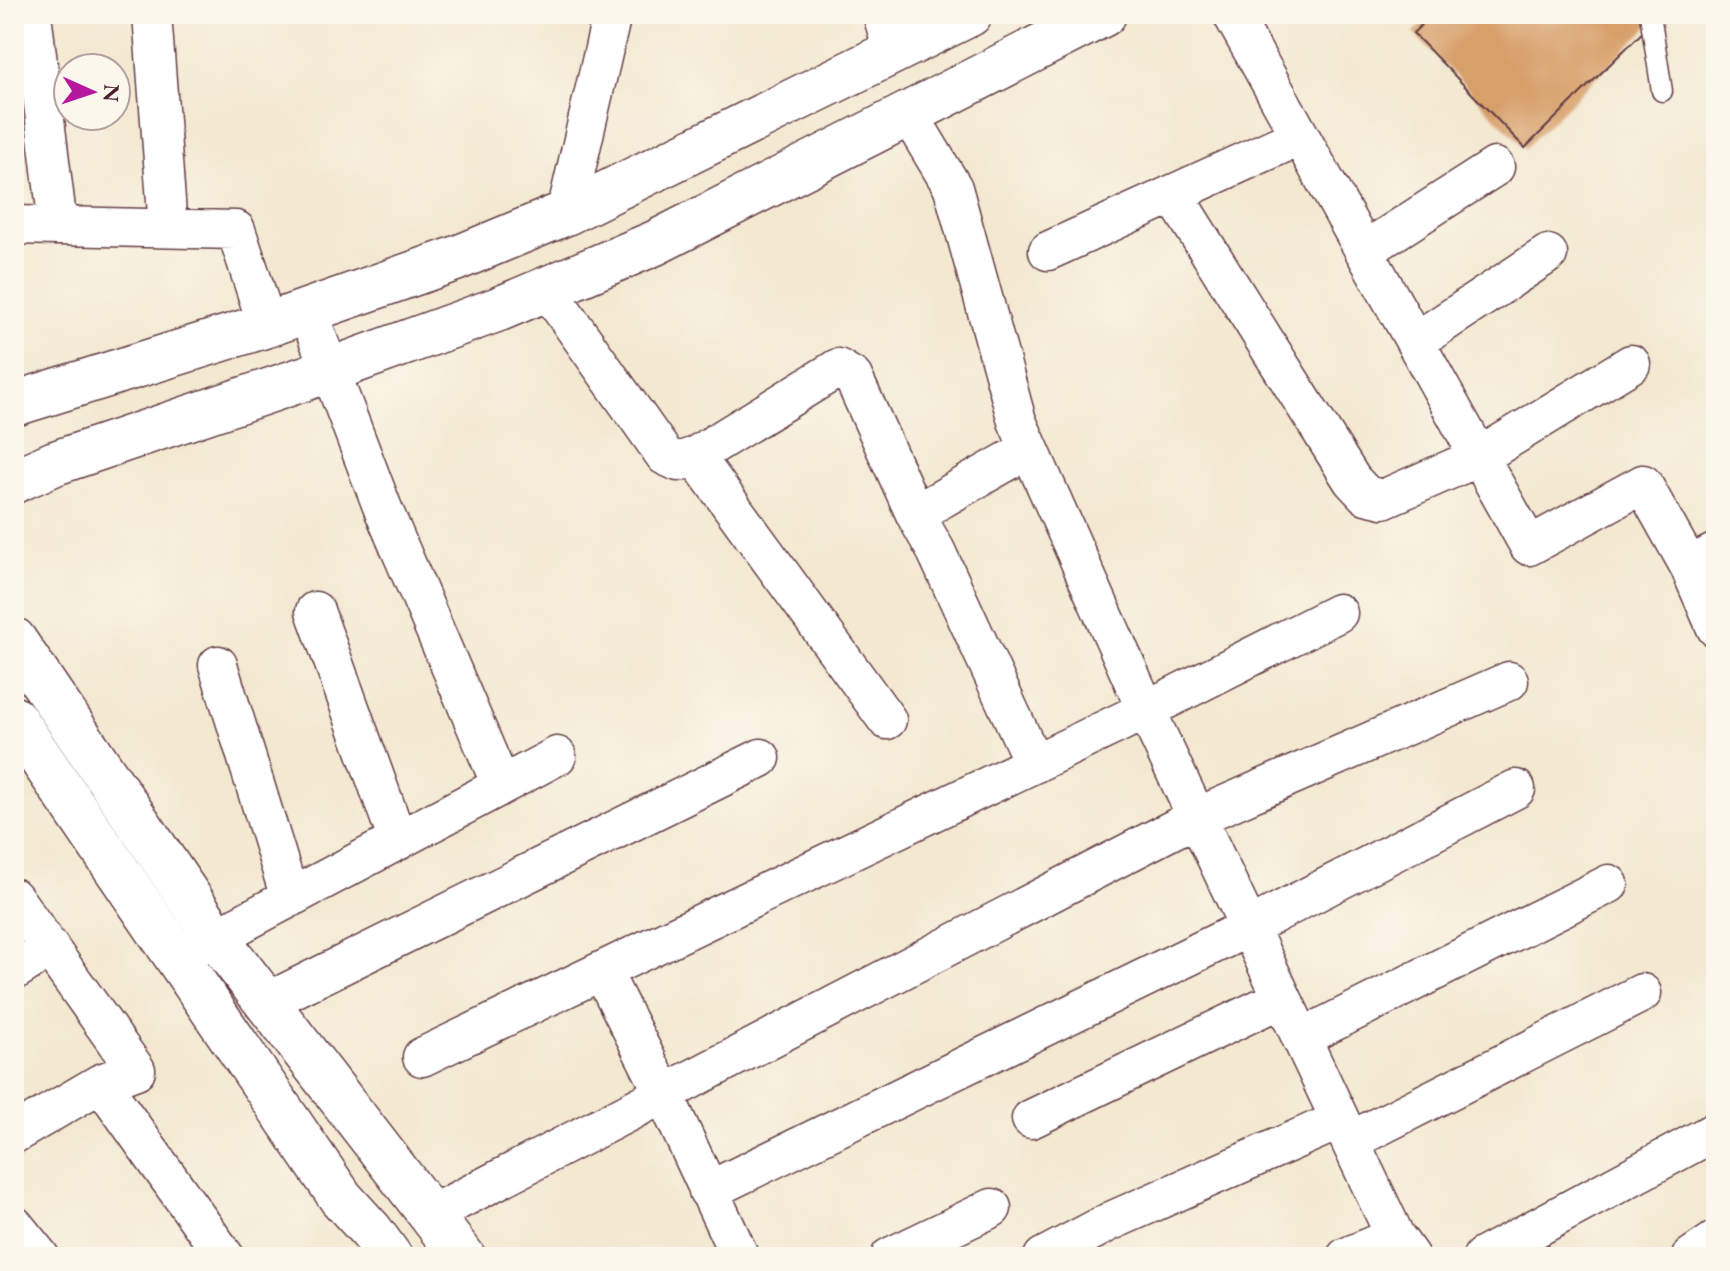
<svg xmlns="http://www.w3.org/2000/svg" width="1730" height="1271" viewBox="0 0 1730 1271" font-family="'EB Garamond',serif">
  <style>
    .building { fill: #d79f69 }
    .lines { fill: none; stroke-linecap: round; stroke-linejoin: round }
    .lane-casing { stroke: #633d44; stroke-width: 23 }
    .street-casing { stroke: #633d44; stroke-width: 41 }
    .secondary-casing { stroke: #633d44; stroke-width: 47 }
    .lane { stroke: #fff; stroke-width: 20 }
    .street { stroke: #fff; stroke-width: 38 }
    .secondary { stroke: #fff; stroke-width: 44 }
  </style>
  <rect width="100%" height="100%" fill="#fbf7ec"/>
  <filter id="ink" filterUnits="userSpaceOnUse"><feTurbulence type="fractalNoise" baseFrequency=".0125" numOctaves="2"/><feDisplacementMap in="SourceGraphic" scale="16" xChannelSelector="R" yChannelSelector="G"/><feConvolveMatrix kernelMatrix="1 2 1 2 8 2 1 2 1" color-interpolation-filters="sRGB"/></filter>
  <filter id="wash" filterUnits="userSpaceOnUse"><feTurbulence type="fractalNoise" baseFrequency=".006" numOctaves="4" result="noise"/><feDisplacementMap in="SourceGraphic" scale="32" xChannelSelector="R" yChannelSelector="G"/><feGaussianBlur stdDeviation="1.8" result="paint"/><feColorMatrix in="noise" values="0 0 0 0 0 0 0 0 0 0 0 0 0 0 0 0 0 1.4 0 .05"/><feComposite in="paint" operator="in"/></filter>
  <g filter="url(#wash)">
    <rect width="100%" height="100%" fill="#f3e8d0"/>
    <g id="blocks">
      <path class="building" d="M 1433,14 L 1661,14 L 1525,148 L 1413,33 Z"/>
    </g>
  </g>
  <g filter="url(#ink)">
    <use href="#blocks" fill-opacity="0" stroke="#633d44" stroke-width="2"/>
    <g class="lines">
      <g class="lane-casing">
        <path id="lane" d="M 1650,14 L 1662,91"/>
      </g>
      <g class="street-casing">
        <path id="street" d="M 32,14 L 58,226
          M 152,14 L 168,228
          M 882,14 L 893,51
          M 1232,14 L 1529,546 L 1643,484 L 1689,566 L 1716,552
          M 908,113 L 953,188 L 1017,421 L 1146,710 L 1395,1236 L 1410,1257
          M 1173,194 L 1352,480 L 1366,495 L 1383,499 L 1479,457 L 1631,364
          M 566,213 L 612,14
          M 14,225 L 236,230 L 267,325
          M 1048,251 L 1300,136
          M 1364,251 L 1495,167
          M 547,289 L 665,456 L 678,462 L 695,456 L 838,368 L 853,377 L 915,514
          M 307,310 L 383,509 L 501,785
          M 1415,342 L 1548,254
          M 1029,449 L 915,514 L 936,551 L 1034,764
          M 695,456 L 887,720
          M 1689,566 L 1716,628
          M 315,611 L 398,841
          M 218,665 L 290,898
          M 14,898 L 136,1070 L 101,1083 L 14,1134
          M 192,950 L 557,756
          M 14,971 L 50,948
          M 602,971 L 664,1094 L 740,1257
          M 267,1002 L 761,758
          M 1301,1038 L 1609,884
          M 422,1057 L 1146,710 L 1338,613
          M 101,1083 L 225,1257
          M 1031,1119 L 1282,998
          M 1350,1141 L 1642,993
          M 708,1191 L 1249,927 L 1516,789
          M 432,1214 L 1197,817 L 1509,681
          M 14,1225 L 40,1257
          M 890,1257 L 992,1208
          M 1043,1257 L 1111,1221 L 1340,1120
          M 1346,1257 L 1395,1236
          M 1482,1257 L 1716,1131
          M 1691,1257 L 1716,1240"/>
      </g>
      <g class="secondary-casing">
        <path id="secondary" d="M 14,404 L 267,325 L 455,259 L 566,213 L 970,14
          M 14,481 L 55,463 L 330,370 L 499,309 L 655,243 L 1104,14
          M 14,640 L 216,937 L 463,1257
          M 14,719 L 341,1198 L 371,1231 L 390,1257"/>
      </g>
      <use href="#lane" class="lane"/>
      <use href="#street" class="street"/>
      <use href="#secondary" class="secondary"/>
    </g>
  </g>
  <rect width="1730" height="1271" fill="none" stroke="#fbf7ec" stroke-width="48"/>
  <g transform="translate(92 92) rotate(93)"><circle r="38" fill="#fbf7ec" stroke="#b4a19f" stroke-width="2"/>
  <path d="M0-6L14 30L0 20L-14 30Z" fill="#b5179e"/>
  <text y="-12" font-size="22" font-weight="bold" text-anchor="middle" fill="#4a1f2b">N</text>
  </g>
</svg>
